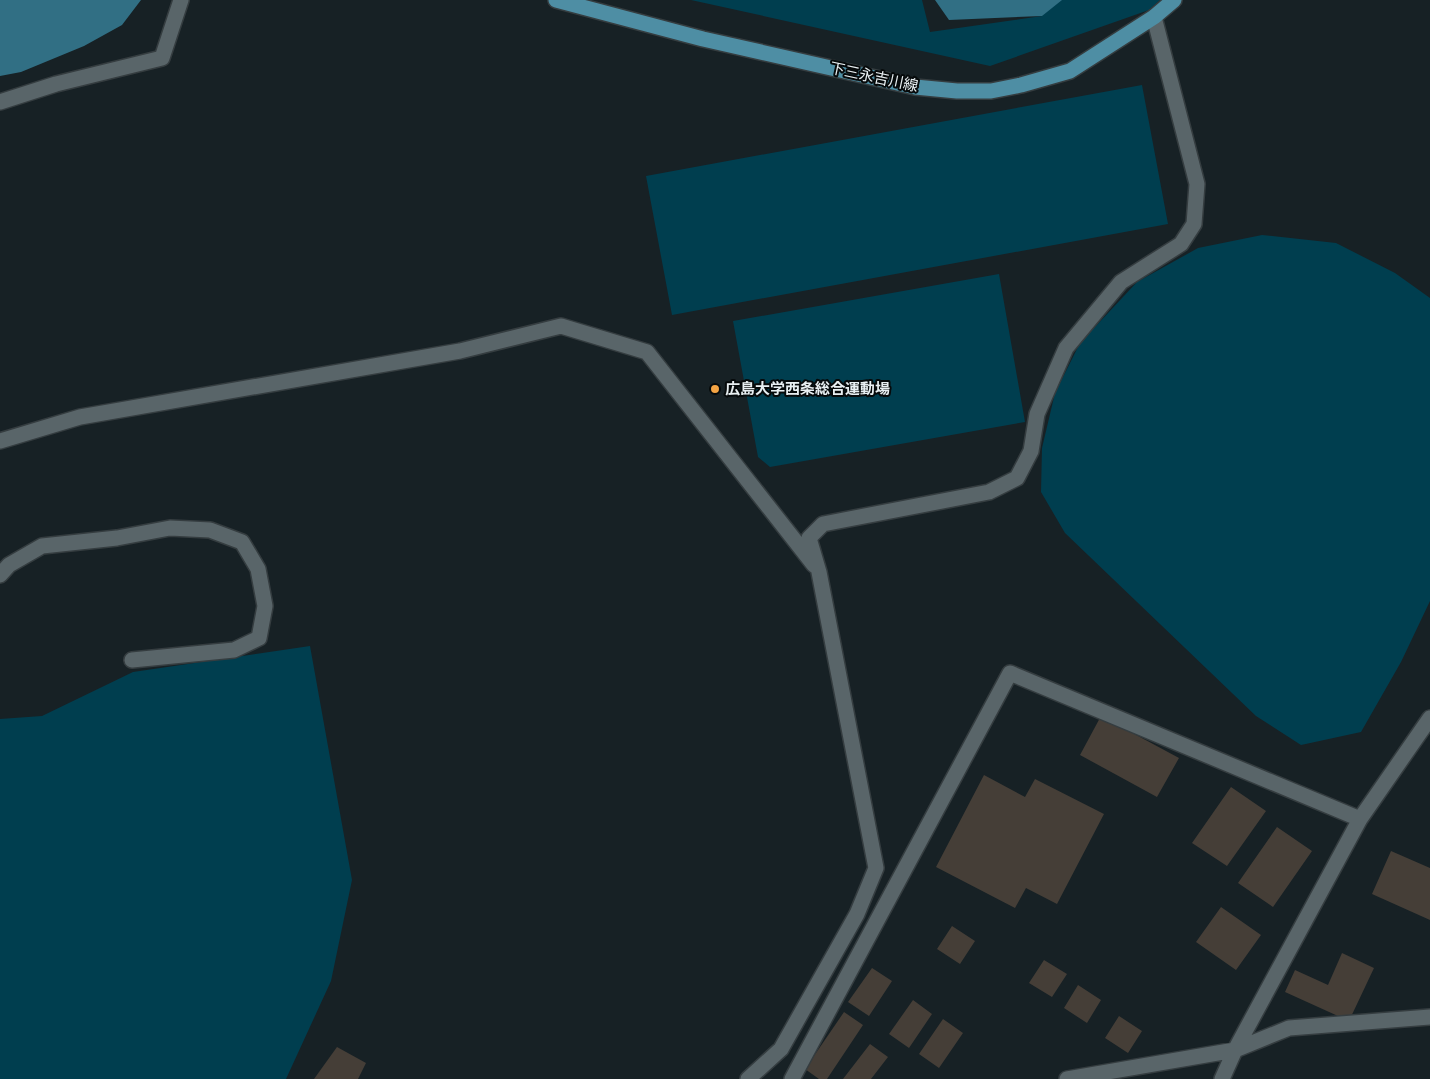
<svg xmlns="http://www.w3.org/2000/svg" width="1430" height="1079" viewBox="0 0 1430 1079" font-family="'DM Sans','Noto Sans JP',sans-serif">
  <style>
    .green { fill: #003e4f }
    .water { fill: #316f84 }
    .building { fill: #453e37 }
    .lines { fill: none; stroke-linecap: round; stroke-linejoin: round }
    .minor-casing { stroke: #353d40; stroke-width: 18 }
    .major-casing { stroke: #353d40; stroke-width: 18 }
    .minor { stroke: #596569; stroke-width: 15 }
    .major { stroke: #4e8ea4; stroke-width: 15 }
    .poi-dot { fill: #f4a444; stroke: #060a0b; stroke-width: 2 }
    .labels { text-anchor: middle; stroke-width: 4; stroke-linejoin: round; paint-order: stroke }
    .street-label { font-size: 15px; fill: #e8eff2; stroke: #060a0b }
    .poi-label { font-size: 15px; font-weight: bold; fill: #e8eff2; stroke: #060a0b; text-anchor: start }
  </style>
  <rect width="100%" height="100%" fill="#172125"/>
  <path class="green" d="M 691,0 L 922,0 L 930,32 L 1042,16 L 1048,0 L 1160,0 L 1149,10 L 990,66 Z
    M 1142,85 L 1168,224 L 672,315 L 646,176 Z
    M 1262,235 L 1336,243 L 1395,273 L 1430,298 L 1430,601 L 1401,662 L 1361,732 L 1301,745 L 1256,716 L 1065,533 L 1041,492 L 1042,448 L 1055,393 L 1080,343 L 1137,282 L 1198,248 Z
    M 999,274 L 1025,422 L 770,467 L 758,457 L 733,321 Z
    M 310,646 L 352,880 L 331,981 L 286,1079 L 0,1079 L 0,719 L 42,716 L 133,672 Z"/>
  <path class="water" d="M 0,0 L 141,0 L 122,25 L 84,46 L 21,72 L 0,76 Z
    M 935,0 L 1062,0 L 1042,16 L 949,20 Z"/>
  <path class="building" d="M 1101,716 L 1179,758 L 1157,797 L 1080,755 Z
    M 984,775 L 1025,797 L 1035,779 L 1104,814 L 1057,904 L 1026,888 L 1015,908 L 936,867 Z
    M 1231,787 L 1266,811 L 1227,866 L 1192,843 Z
    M 1277,827 L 1312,851 L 1273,907 L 1238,883 Z
    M 1391,851 L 1430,868 L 1430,920 L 1372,894 Z
    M 1221,907 L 1261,935 L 1236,970 L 1196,942 Z
    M 952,926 L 975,941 L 960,964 L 937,949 Z
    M 1342,953 L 1374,968 L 1349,1021 L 1285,992 L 1295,970 L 1328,985 Z
    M 1044,960 L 1067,974 L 1052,997 L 1029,983 Z
    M 872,968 L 892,981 L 869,1016 L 848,1002 Z
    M 1078,985 L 1101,1000 L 1087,1023 L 1064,1008 Z
    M 913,1000 L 932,1014 L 909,1048 L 889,1034 Z
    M 844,1012 L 863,1025 L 827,1079 L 819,1079 L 805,1069 Z
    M 1119,1016 L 1142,1031 L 1128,1053 L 1105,1038 Z
    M 943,1019 L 963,1033 L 939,1068 L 919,1054 Z
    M 870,1044 L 888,1057 L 871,1079 L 843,1079 Z
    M 337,1047 L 366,1063 L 358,1079 L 314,1079 Z"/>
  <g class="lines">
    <g class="minor-casing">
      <path id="minor" d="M 0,102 L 56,84 L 162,58 L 181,0
        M 0,441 L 80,417 L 460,351 L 561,326 L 647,352 L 814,565
        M 0,575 L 9,565 L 42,546 L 117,538 L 170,528 L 210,530 L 242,542 L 258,569 L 265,606 L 259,638 L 234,650 L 132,660
        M 748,1079 L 781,1049 L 857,914 L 876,868 L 819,572 L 809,538 L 823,524 L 989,492 L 1017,478 L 1031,451 L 1037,414 L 1066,348 L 1121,282 L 1181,244 L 1194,224 L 1197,184 L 1154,17
        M 792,1079 L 1010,673 L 1360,819
        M 1067,1079 L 1235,1050 L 1289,1028 L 1430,1017
        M 1222,1079 L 1235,1050 L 1360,819 L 1430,718"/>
    </g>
    <g class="major-casing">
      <path id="major" d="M 556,0 L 703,39 L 915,87 L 957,91 L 991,91 L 1021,85 L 1070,71 L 1154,17 L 1174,0"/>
    </g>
    <use href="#minor" class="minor"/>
    <use href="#major" class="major"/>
  </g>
  <circle class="poi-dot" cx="715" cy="389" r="5"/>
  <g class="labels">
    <g class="street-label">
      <text transform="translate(874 77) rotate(12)" y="5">下三永吉川線</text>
    </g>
    <g class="poi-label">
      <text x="725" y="394">広島大学西条総合運動場</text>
    </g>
  </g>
</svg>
